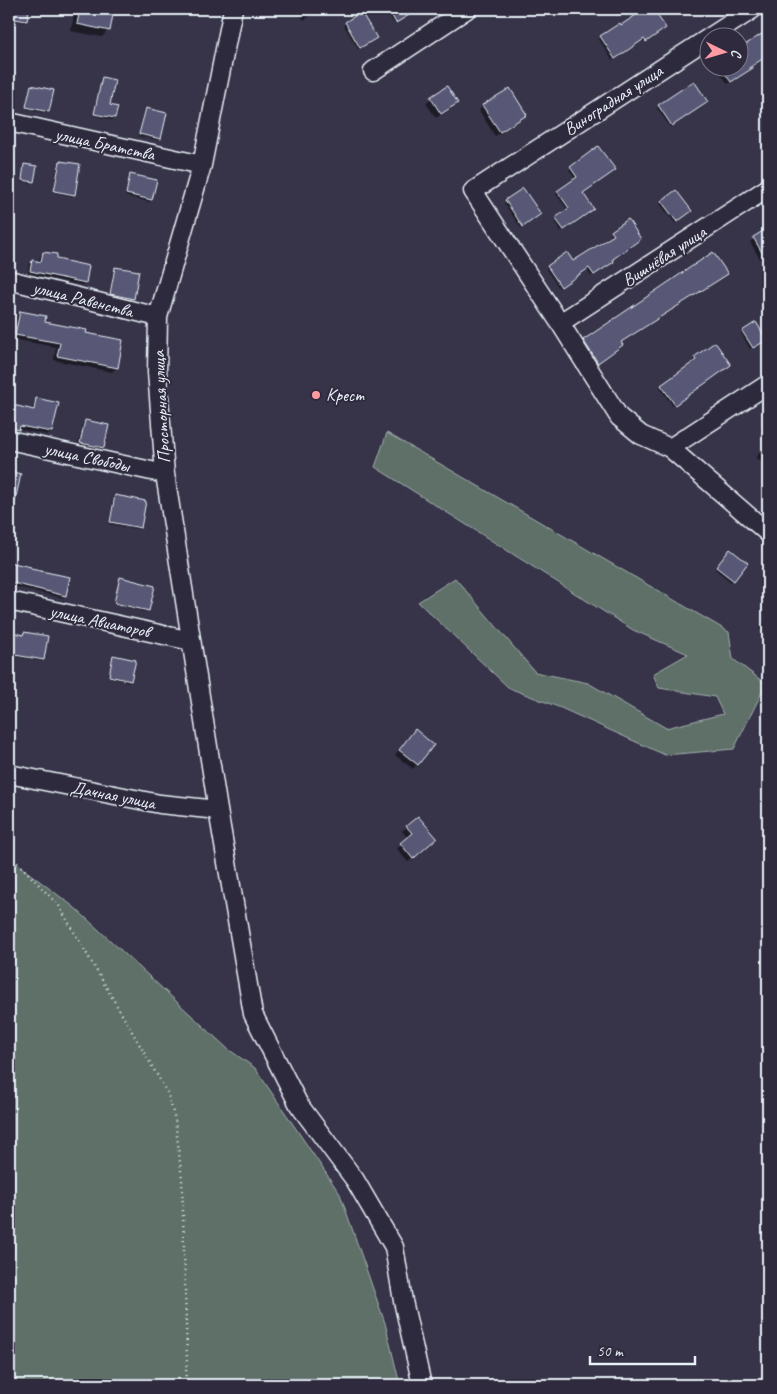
<svg xmlns="http://www.w3.org/2000/svg" width="777" height="1394" viewBox="0 0 777 1394" font-family="Caveat,sans-serif">
  <style>
    .green { fill: #5e6f67; stroke: #a3b0b0 }
    .shadow { fill: #0007 }
    .building { fill: #595976; stroke: #e8f1f8 }
    .lines { fill: none; stroke-linecap: round; stroke-linejoin: round }
    .minor-casing { stroke: #e8f1f8; stroke-width: 21 }
    .path { stroke: #e8f1f8; stroke-width: 2.5; stroke-dasharray: 1 4; stroke-linecap: butt }
    .minor { stroke: #2f2a3d; stroke-width: 18 }
    .poi-dot { fill: #ff9aa2; stroke: #2f2a3d; stroke-width: 2 }
    .labels { text-anchor: middle; stroke-width: 4; stroke-linejoin: round; paint-order: stroke }
    .street-label { font-size: 18px; fill: #e8f1f8; stroke: #2f2a3d }
    .poi-label { font-size: 18px; fill: #e8f1f8; stroke: #2f2a3d; text-anchor: start }
  </style>
  <rect width="100%" height="100%" fill="#373348"/>
  <filter id="ink" filterUnits="userSpaceOnUse"><feTurbulence type="fractalNoise" baseFrequency=".02" numOctaves="2"/><feDisplacementMap in="SourceGraphic" scale="10" xChannelSelector="R" yChannelSelector="G"/><feConvolveMatrix kernelMatrix="1 2 1 2 8 2 1 2 1" color-interpolation-filters="sRGB"/></filter>
  <g filter="url(#ink)">
    <path class="green" d="M 387,433 L 729,632 L 733,659 L 766,684 L 734,749 L 665,755 L 561,708 L 509,688 L 418,602 L 455,578 L 535,672 L 588,683 L 666,728 L 723,714 L 715,697 L 659,688 L 653,674 L 688,654 L 633,630 L 375,467 Z
      M 9,858 L 74,907 L 228,1049 L 255,1068 L 340,1194 L 385,1323 L 400,1385 L 9,1385 Z"/>
    <path class="shadow" d="M 9,9 L 28,9 L 26,21 L 24,22 L 9,19 Z
      M 75,9 L 113,9 L 108,30 L 102,37 L 71,31 Z
      M 297,9 L 322,9 L 304,20 Z
      M 385,9 L 412,9 L 414,11 L 394,23 Z
      M 647,9 L 651,9 L 664,28 L 644,42 L 642,40 L 612,60 L 599,39 L 619,25 L 621,27 Z
      M 682,9 L 699,9 L 687,16 Z
      M 361,13 L 374,39 L 358,49 L 344,25 Z
      M 768,33 L 768,55 L 728,84 L 717,68 L 740,68 L 740,51 Z
      M 9,51 L 12,51 L 9,69 Z
      M 102,78 L 108,106 L 114,118 L 112,120 L 93,115 L 101,80 Z
      M 32,87 L 48,111 L 46,113 L 27,109 Z
      M 446,88 L 456,103 L 436,118 L 426,103 Z
      M 707,102 L 670,127 L 657,108 L 659,106 Z
      M 483,106 L 526,115 L 495,136 L 479,110 Z
      M 146,109 L 160,139 L 158,140 L 138,136 L 144,111 Z
      M 598,148 L 582,194 L 591,211 L 561,231 L 554,220 L 568,210 L 556,194 L 576,180 L 569,170 Z
      M 60,162 L 74,194 L 72,196 L 53,192 L 58,164 Z
      M 25,166 L 33,181 L 31,183 L 21,181 L 23,167 Z
      M 131,176 L 151,200 L 149,202 L 125,196 L 129,177 Z
      M 523,190 L 538,216 L 521,228 L 504,203 Z
      M 662,202 L 688,213 L 675,223 L 660,204 Z
      M 627,221 L 611,263 L 591,276 L 587,269 L 559,288 L 546,269 L 548,267 L 573,263 L 613,237 L 610,234 Z
      M 768,230 L 768,258 L 762,262 L 750,242 Z
      M 9,241 L 12,242 L 9,255 Z
      M 43,253 L 55,260 L 85,282 L 82,285 L 28,274 L 29,264 L 32,261 L 39,263 L 40,256 Z
      M 115,268 L 133,298 L 131,300 L 109,296 L 113,270 Z
      M 20,312 L 44,323 L 85,334 L 116,368 L 112,372 L 54,360 L 56,347 L 12,339 L 16,317 Z
      M 743,332 L 763,341 L 750,349 L 741,333 Z
      M 584,341 L 620,342 L 620,347 L 595,364 L 582,343 Z
      M 695,358 L 727,366 L 673,406 L 660,388 L 695,362 L 693,360 Z
      M 37,399 L 51,432 L 48,435 L 18,429 L 15,433 L 9,431 L 9,407 L 10,406 L 32,411 L 34,403 Z
      M 767,419 L 768,419 L 768,435 L 760,429 Z
      M 85,421 L 103,448 L 101,449 L 78,444 L 83,423 Z
      M 768,441 L 768,464 L 767,465 L 756,458 Z
      M 115,496 L 140,527 L 138,529 L 109,524 L 113,498 Z
      M 728,552 L 747,563 L 731,582 L 715,569 Z
      M 9,563 L 30,568 L 65,595 L 63,598 L 9,585 Z
      M 120,579 L 148,610 L 146,612 L 113,604 L 119,581 Z
      M 768,616 L 768,636 L 759,629 Z
      M 9,632 L 22,635 L 24,633 L 43,660 L 41,661 L 9,655 Z
      M 114,656 L 130,680 L 128,682 L 108,677 Z
      M 411,735 L 433,745 L 413,769 L 395,755 Z
      M 418,818 L 431,842 L 408,862 L 397,849 L 408,838 L 402,831 Z"/>
    <path class="building" d="M 9,9 L 29,9 L 27,21 L 9,18 Z
      M 80,9 L 114,9 L 110,31 L 77,24 Z
      M 388,9 L 419,9 L 396,23 Z
      M 645,9 L 653,9 L 666,28 L 646,42 L 644,39 L 615,59 L 600,36 L 620,23 L 621,25 Z
      M 361,12 L 377,38 L 360,48 L 345,22 Z
      M 768,30 L 768,55 L 749,68 L 753,68 L 731,82 L 721,68 L 740,68 L 740,48 Z
      M 102,77 L 115,80 L 110,105 L 118,107 L 115,118 L 94,114 Z
      M 694,81 L 708,102 L 672,126 L 658,105 Z
      M 31,85 L 54,90 L 49,112 L 26,107 Z
      M 447,86 L 458,103 L 441,114 L 430,97 Z
      M 510,88 L 527,115 L 500,132 L 482,105 Z
      M 146,108 L 167,113 L 161,139 L 139,134 Z
      M 598,146 L 616,170 L 583,193 L 594,209 L 564,230 L 555,218 L 569,208 L 557,191 L 577,177 L 570,167 Z
      M 60,161 L 80,164 L 75,195 L 54,191 Z
      M 24,164 L 37,166 L 34,182 L 22,180 Z
      M 130,174 L 157,180 L 152,200 L 126,194 Z
      M 523,188 L 541,214 L 523,227 L 505,200 Z
      M 676,190 L 692,211 L 677,222 L 661,201 Z
      M 628,219 L 641,239 L 613,259 L 614,262 L 594,275 L 589,268 L 561,287 L 547,266 L 567,252 L 573,261 L 614,235 L 611,231 Z
      M 768,228 L 768,263 L 753,237 Z
      M 43,252 L 57,254 L 57,259 L 89,266 L 86,283 L 30,271 L 32,260 L 41,262 Z
      M 713,252 L 728,274 L 621,342 L 623,345 L 598,363 L 583,340 Z
      M 115,267 L 139,271 L 134,299 L 110,294 Z
      M 20,311 L 46,316 L 45,322 L 87,330 L 86,333 L 123,340 L 118,368 L 57,356 L 60,343 L 15,335 Z
      M 756,322 L 767,340 L 753,348 L 742,331 Z
      M 715,342 L 731,365 L 675,405 L 661,385 L 696,360 L 694,357 Z
      M 36,398 L 59,403 L 52,432 L 20,426 L 19,430 L 9,427 L 9,404 L 34,410 Z
      M 85,420 L 109,425 L 104,448 L 80,443 Z
      M 9,471 L 21,474 L 14,506 L 9,505 Z
      M 115,495 L 146,501 L 141,528 L 110,522 Z
      M 730,549 L 748,563 L 734,581 L 716,567 Z
      M 9,562 L 31,567 L 31,569 L 70,577 L 66,596 L 9,582 Z
      M 120,577 L 155,586 L 149,611 L 114,603 Z
      M 9,631 L 23,635 L 24,632 L 48,636 L 44,660 L 9,654 Z
      M 113,655 L 136,660 L 131,681 L 109,676 Z
      M 415,729 L 434,745 L 418,765 L 399,750 Z
      M 418,816 L 437,838 L 413,859 L 400,843 L 412,833 L 406,826 Z"/>
    <g class="lines">
      <g class="minor-casing">
        <path id="minor" d="M 233,9 L 202,165 L 158,317 L 157,372 L 165,474 L 218,810 L 253,1014 L 299,1105 L 355,1180 L 394,1247 L 403,1301 L 422,1385
          M 753,9 L 473,191 L 560,323 L 619,417 L 641,435 L 670,448 L 768,533
          M 373,71 L 467,9
          M 9,122 L 202,165
          M 9,280 L 158,317
          M 560,323 L 768,188
          M 9,440 L 165,474
          M 670,448 L 768,384
          M 9,601 L 191,641
          M 9,774 L 160,804 L 218,810"/>
      </g>
      <path class="path" d="M 9,857 L 20,865 L 59,906 L 167,1092 L 175,1119 L 182,1179 L 187,1359 L 185,1385"/>
      <use href="#minor" class="minor"/>
    </g>
  </g>
  <circle class="poi-dot" cx="316" cy="395" r="5"/>
  <g class="labels">
    <g class="street-label">
      <text transform="translate(613 100) rotate(-33)" y="6">Виноградная улица</text>
      <text transform="translate(105 144) rotate(12)" y="6">улица Братства</text>
      <text transform="translate(664 256) rotate(-33)" y="6">Вишнёвая улица</text>
      <text transform="translate(83 299) rotate(14)" y="6">улица Равенства</text>
      <text transform="translate(161 407) rotate(-93)" y="6">Просторная улица</text>
      <text transform="translate(87 457) rotate(12)" y="6">улица Свободы</text>
      <text transform="translate(100 621) rotate(12)" y="6">улица Авиаторов</text>
      <text transform="translate(113 795) rotate(11)" y="6">Дачная улица</text>
    </g>
    <g class="poi-label">
      <text x="326" y="401">Крест</text>
    </g>
  </g>
  <rect width="777" height="1394" fill="none" stroke="#2f2a3d" stroke-width="30"/>
  <rect x="15" y="15" width="747" height="1364" fill="none" stroke="#e8f1f8" stroke-width="2" filter="url(#ink)"/>
  <g transform="translate(724 52) rotate(95)"><circle r="24" fill="#2f2a3d" stroke="#797a88"/>
  <path d="M0-4L9 19L0 12L-9 19Z" fill="#ff9aa2"/>
  <text y="-8" font-size="14" font-weight="bold" text-anchor="middle" fill="#e8f1f8">С</text>
  </g>
  <path d="M590 1356v8h105v-8" fill="none" stroke="#e8f1f8" stroke-width="2.5"/>
  <text x="597" y="1356" font-size="15" fill="#e8f1f8" stroke="#2f2a3d" stroke-width="4" paint-order="stroke">50 m</text>
</svg>
